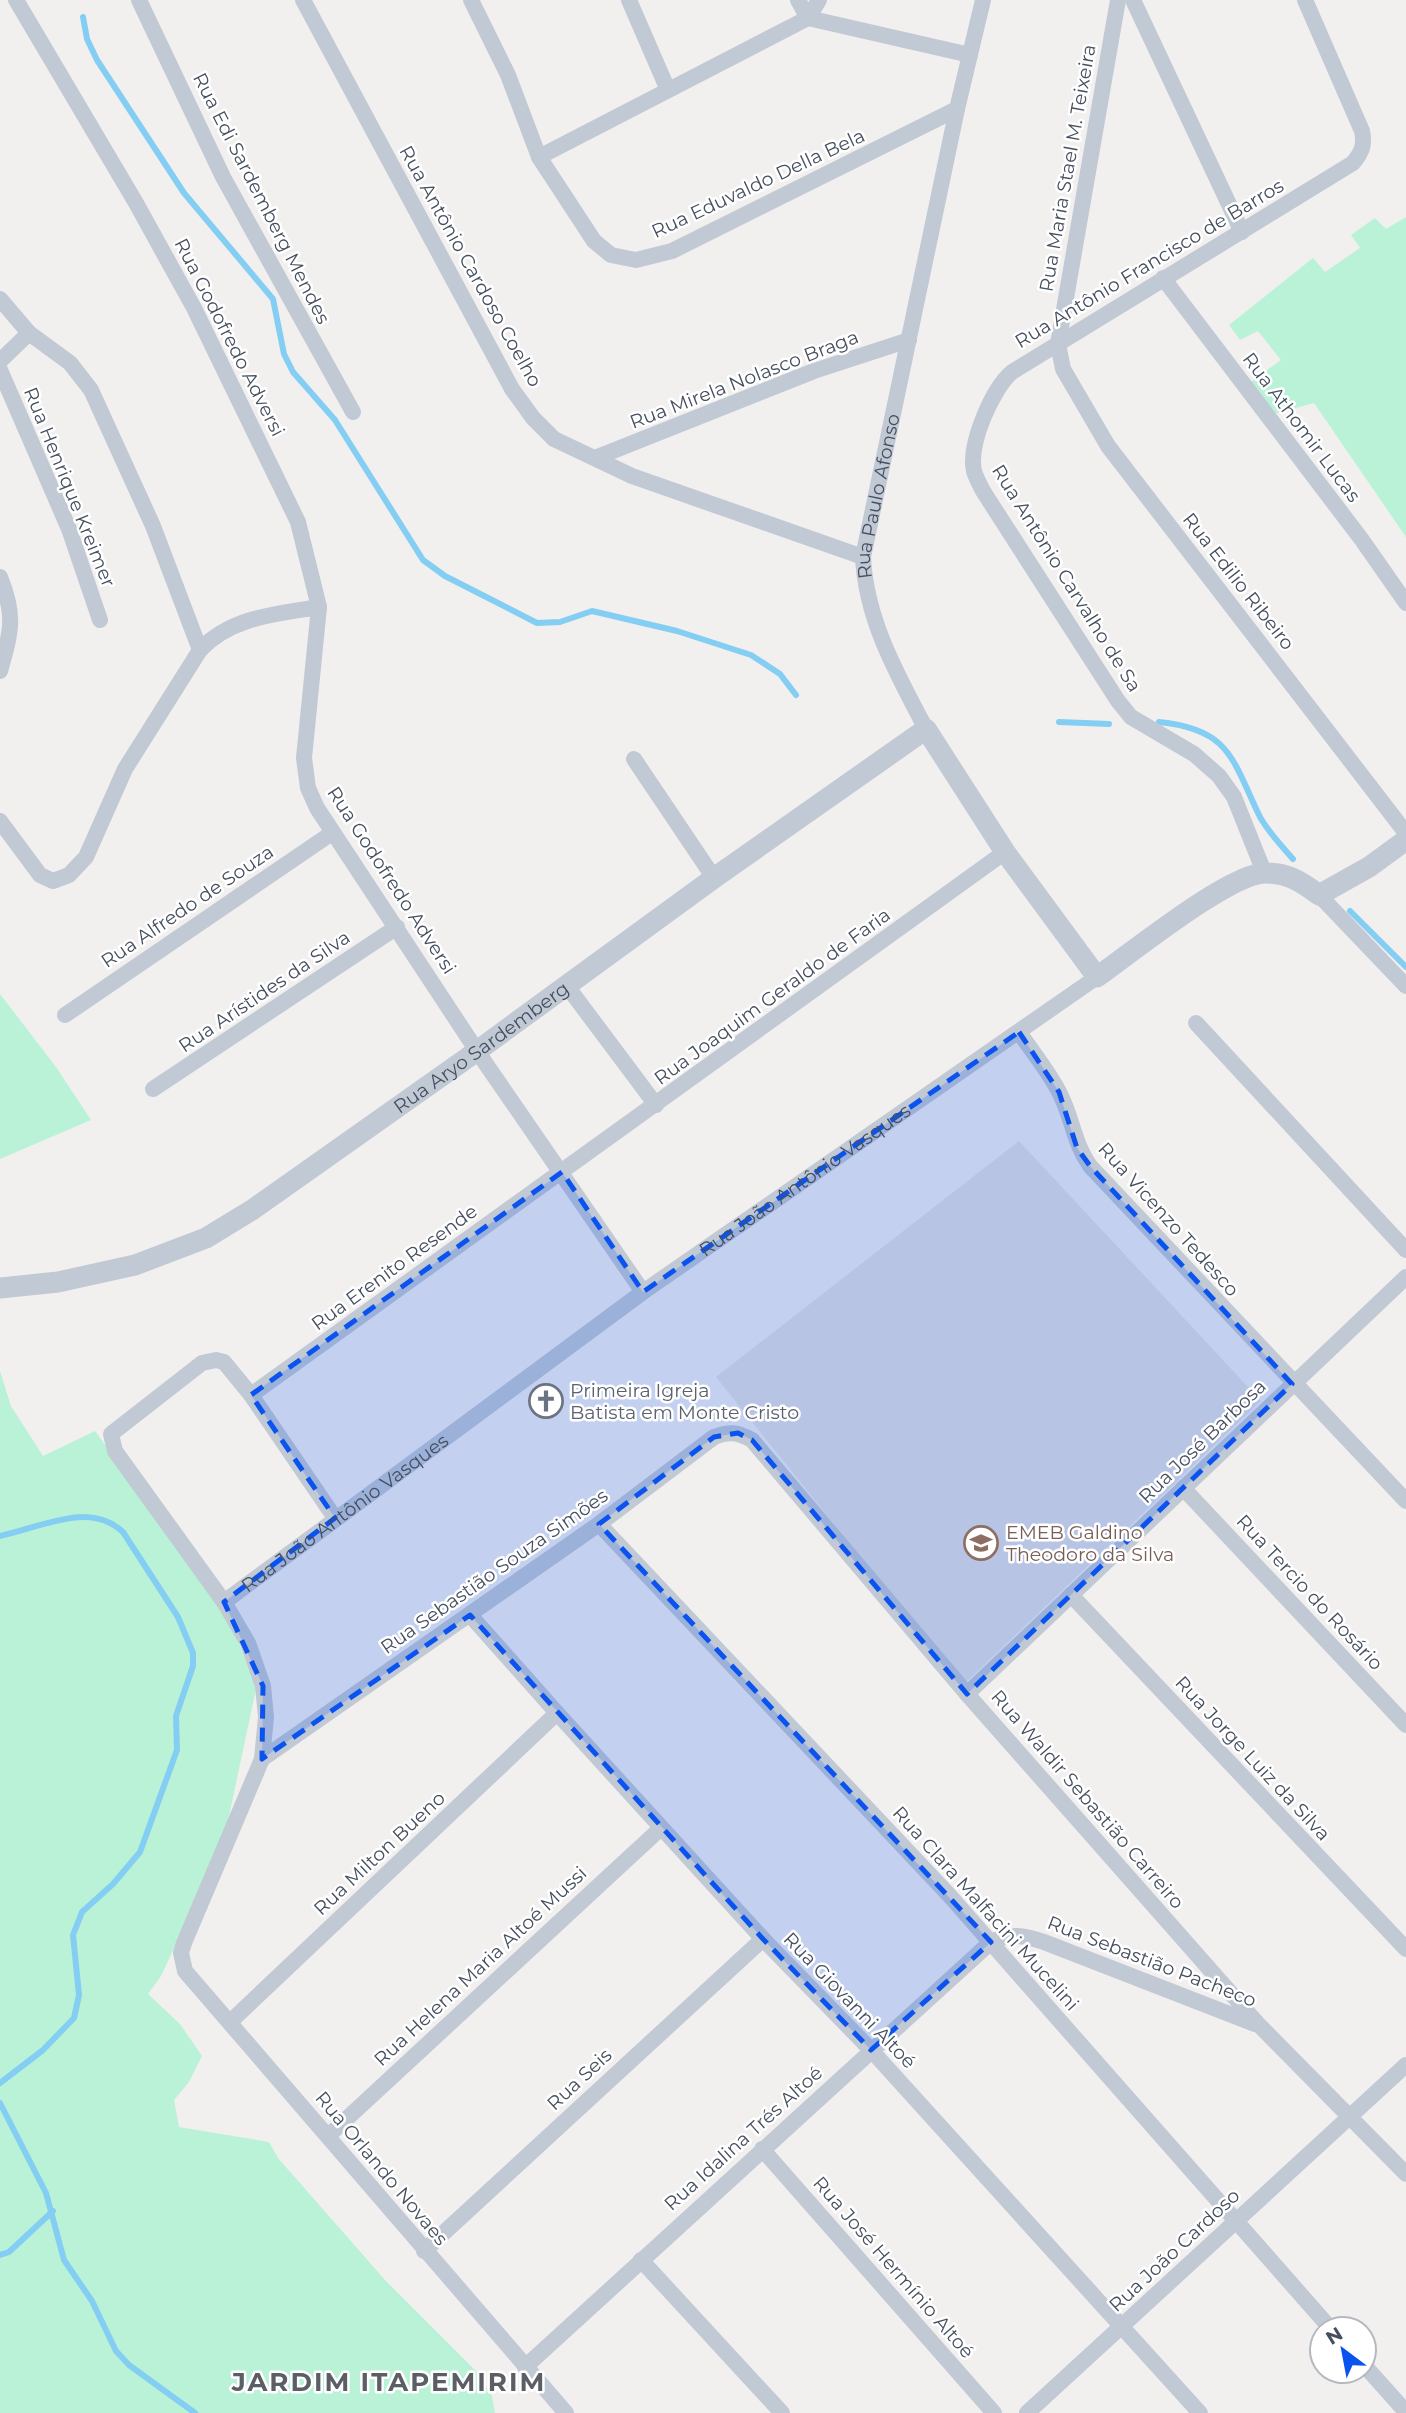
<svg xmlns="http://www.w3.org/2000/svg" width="1406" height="2413" viewBox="0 0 1406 2413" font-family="Montserrat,sans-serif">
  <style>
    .education { fill: #e3e0e1 }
    .green { fill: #baf2d7 }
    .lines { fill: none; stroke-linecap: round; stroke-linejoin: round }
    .stream { stroke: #84cef3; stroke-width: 6 }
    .minor { stroke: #c1c9d5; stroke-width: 16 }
    .tertiary { stroke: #c1c9d5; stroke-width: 21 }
    .marked { fill: #0b53ef; fill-opacity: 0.2; stroke: #0b53ef; stroke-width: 5; stroke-dasharray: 14 9; stroke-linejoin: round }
    .labels { text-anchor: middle; stroke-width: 5; stroke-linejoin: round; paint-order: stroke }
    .street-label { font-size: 19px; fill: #454f5e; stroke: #fff }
    .worship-label { font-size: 19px; fill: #5b616d; stroke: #fff; text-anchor: start }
    .education-label { font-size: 19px; fill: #785e54; stroke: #fff; text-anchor: start }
    .district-label { font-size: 26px; font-weight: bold; letter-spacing: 2px; fill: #5b5e65; stroke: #fff }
  </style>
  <rect width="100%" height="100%" fill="#f2efef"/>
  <path class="education" d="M 1019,1141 L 1261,1401 L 963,1685 L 716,1377 Z"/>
  <path class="green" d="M 1406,217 L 1406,537 L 1314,403 L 1274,414 L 1251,382 L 1281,360 L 1258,331 L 1240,340 L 1229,325 L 1313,258 L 1325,272 L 1360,248 L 1351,235 L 1375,218 L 1386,229 Z
    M 0,994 L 56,1067 L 91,1120 L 0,1159 Z
    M 0,1371 L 11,1406 L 43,1456 L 95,1431 L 209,1587 L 233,1627 L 256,1689 L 223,1844 L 161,1976 L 148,1994 L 180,2024 L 202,2056 L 189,2082 L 174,2100 L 179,2127 L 269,2142 L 278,2158 L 385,2280 L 478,2373 L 492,2396 L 495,2413 L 0,2413 Z"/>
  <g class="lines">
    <path class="stream" d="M 83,17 L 87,39 L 97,60 L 184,193 L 273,299 L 284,354 L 293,372 L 335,420 L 423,560 L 445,576 L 537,623 L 560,622 L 592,611 L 677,631 L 751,655 L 780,674 L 796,695
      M 1059,722 L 1109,724
      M 1159,722 C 1229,729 1232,758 1259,815 C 1267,831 1281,845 1293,859
      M 1350,911 L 1406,967
      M 0,1536 C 40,1528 89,1500 123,1532 L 178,1617 L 193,1653 L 193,1666 L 176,1716 L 177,1750 L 140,1852 L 113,1884 L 82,1912 L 73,1935 L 79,1995 L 74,2018 L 43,2050 L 0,2083
      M 0,2103 L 46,2193 L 64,2260 L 92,2301 L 116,2351 L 129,2365 L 195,2413
      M 0,2255 L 9,2252 L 53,2211"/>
    <g class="minor">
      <path d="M 16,0 L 136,203 L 194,308 L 298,522 L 319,607 L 304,758 L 308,788 L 317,808 L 477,1051 L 643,1292"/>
      <path d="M 139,0 L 223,177 L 353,412"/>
      <path d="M 303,0 L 512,389 L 533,418 L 554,439 L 632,476 L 863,557"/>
      <path d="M 471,0 L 508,75 L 539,157 L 594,241 L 611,255 L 636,260 L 672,251 L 957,109"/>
      <path d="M 629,0 L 668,90"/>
      <path d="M 798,0 L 808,18"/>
      <path d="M 1118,0 L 1058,344 L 1063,369 L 1108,446 L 1406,833"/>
      <path d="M 1133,0 L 1242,232"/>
      <path d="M 808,18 L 970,55"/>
      <path d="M 539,157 L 808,18 L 819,0"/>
      <path d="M 1163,278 L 1362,540 L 1406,603"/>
      <path d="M 0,299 L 29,333 L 70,363 L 91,390 L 153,526 L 200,650"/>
      <path d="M 0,361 L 29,333"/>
      <path d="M 0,370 L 69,529 L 100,620"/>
      <path d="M 595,458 L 814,371 L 909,340"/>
      <path d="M 0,577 C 16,616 11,632 0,671"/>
      <path id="s1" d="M 926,729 C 897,674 866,620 863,557 L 957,109 L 983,0"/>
      <path d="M 634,759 L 714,878"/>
      <path d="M 0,821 L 40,875 L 53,881 L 69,875 L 86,857 L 125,769 L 200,650 C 231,617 276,614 319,607"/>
      <path d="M 1264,872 L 1234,797 L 1219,776 L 1194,754 L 1131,717 L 1118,701 L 983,491 C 980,485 976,478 974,471 C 968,445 992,389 1012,372 L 1353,163 C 1362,152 1365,145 1362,131 L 1305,0"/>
      <path d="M 1319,895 L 1406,986"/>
      <path d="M 567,986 L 656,1105"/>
      <path d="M 65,1015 L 332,833"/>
      <path d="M 1196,1023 L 1406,1250"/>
      <path d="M 1019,1032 C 1033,1053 1051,1074 1061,1096 C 1073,1121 1074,1143 1090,1166 L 1406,1501"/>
      <path d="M 153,1089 L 397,927"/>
      <path d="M 251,1395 L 1005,852"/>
      <path d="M 1183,1488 L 1406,1725"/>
      <path d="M 335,1518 L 251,1395 L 224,1362 L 216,1360 L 202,1363 L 111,1434 L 115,1451 L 224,1602 L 248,1643 L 263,1686 L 266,1717 L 262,1759 L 184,1943 L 181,1953 L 185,1971 L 566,2413"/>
      <path d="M 599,1524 L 949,1895 L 1331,2329"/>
      <path d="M 1071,1595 L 1406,1949"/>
      <path id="s2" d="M 224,1602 L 643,1292 L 1097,977"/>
      <path d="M 470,1615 L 557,1713 L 763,1939 L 871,2050 L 1200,2413"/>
      <path d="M 967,1694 L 1406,1277"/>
      <path d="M 262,1759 L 599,1524 L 714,1437 C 730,1431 737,1432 752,1440 L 967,1694 L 1258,2024 L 1406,2174"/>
      <path d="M 230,2022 L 557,1713"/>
      <path d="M 328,2136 L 661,1828"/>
      <path d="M 762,2149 L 994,2413"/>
      <path d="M 424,2251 L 763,1939"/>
      <path d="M 641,2260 L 782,2413"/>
      <path d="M 1364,2365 L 1406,2412"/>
      <path d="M 525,2367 L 991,1942 C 1011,1933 1023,1935 1044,1942 L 1255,2024"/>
      <path d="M 1027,2413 L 1406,2065"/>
    </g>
    <path class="tertiary" id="s3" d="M 0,1288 L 58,1282 L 135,1265 L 206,1238 L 252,1210 L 477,1051 L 714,878 L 926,729 L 1005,852 L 1097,977 C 1130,954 1231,872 1266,873 C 1288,873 1302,882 1319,895 L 1369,867 L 1406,840"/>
  </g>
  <path class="marked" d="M 1019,1032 L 1059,1092 L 1077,1148 L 1090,1166 L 1292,1384 L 967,1694 L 752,1440 L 738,1433 L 714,1437 L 599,1524 L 991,1942 L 871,2050 L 763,1939 L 470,1615 L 262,1759 L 263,1686 L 224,1602 L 335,1518 L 251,1395 L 562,1172 L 643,1292 Z"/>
  <defs>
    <g id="church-ring" transform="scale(1.75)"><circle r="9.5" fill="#fff" stroke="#6b7280" stroke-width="1.5"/><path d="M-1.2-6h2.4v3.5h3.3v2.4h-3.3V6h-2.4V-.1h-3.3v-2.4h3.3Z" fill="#6b7280"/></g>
    <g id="school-ring" transform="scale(1.75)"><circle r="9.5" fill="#fff" stroke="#8d6e63" stroke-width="1.5"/><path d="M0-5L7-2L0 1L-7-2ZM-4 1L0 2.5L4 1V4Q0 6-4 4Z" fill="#8d6e63"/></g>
  </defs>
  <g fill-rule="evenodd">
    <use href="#church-ring" x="546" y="1401"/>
    <use href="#school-ring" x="981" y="1543"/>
  </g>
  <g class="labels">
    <g class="street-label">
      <text transform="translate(1067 168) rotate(-80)" y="7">Rua Maria Stael M. Teixeira</text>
      <text transform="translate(758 183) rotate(-25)" y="7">Rua Eduvaldo Della Bela</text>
      <text transform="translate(262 198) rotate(63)" y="7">Rua Edi Sardemberg Mendes</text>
      <text transform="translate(1149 263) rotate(-31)" y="7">Rua Antônio Francisco de Barros</text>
      <text transform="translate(471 266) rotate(61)" y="7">Rua Antônio Cardoso Coelho</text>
      <text transform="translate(230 337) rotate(63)" y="7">Rua Godofredo Adversi</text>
      <text transform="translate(744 379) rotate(-21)" y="7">Rua Mirela Nolasco Braga</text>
      <text transform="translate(1302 427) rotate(53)" y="7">Rua Athomir Lucas</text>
      <text transform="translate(70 487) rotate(68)" y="7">Rua Henrique Kreimer</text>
      <text dy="7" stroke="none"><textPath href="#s1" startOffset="247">Rua Paulo Afonso</textPath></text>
      <text transform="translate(1067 578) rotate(58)" y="7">Rua Antônio Carvalho de Sa</text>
      <text transform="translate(1239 581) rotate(52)" y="7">Rua Edilio Ribeiro</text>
      <text transform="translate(392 880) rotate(57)" y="7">Rua Godofredo Adversi</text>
      <text transform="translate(187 906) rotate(-34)" y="7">Rua Alfredo de Souza</text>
      <text transform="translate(264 991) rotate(-34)" y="7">Rua Arístides da Silva</text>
      <text transform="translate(772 996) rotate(-36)" y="7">Rua Joaquim Geraldo de Faria</text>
      <text dy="7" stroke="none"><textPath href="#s3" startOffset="548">Rua Aryo Sardemberg</textPath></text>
      <text dy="7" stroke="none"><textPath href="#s2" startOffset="718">Rua João Antônio Vasques</textPath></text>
      <text transform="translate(1169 1219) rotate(48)" y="7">Rua Vicenzo Tedesco</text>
      <text transform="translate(394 1267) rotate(-36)" y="7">Rua Erenito Resende</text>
      <text transform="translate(1202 1441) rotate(-44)" y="7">Rua José Barbosa</text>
      <text dy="7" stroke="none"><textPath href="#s2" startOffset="150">Rua João Antônio Vasques</textPath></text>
      <text transform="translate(494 1571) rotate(-35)" y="7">Rua Sebastião Souza Simões</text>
      <text transform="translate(1310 1592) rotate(47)" y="7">Rua Tercio do Rosário</text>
      <text transform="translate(1253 1758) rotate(47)" y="7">Rua Jorge Luiz da Silva</text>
      <text transform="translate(1088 1799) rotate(49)" y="7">Rua Waldir Sebastião Carreiro</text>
      <text transform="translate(379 1853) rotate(-43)" y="7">Rua Milton Bueno</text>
      <text transform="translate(986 1908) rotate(48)" y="7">Rua Clara Malfacini Mucelini</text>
      <text transform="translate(1152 1961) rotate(21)" y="7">Rua Sebastião Pacheco</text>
      <text transform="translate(480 1966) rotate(-43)" y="7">Rua Helena Maria Altoé Mussi</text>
      <text transform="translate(850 2000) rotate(46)" y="7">Rua Giovanni Altoé</text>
      <text transform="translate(579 2079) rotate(-43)" y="7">Rua Seis</text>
      <text transform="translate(743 2138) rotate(-42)" y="7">Rua Idalina Trés Altoé</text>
      <text transform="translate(382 2168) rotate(50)" y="7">Rua Orlando Novaes</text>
      <text transform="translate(1174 2250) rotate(-43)" y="7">Rua João Cardoso</text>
      <text transform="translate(894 2267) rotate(49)" y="7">Rua José Hermínio Altoé</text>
    </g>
    <g class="worship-label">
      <text x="570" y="1397">Primeira Igreja<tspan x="570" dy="22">Batista em Monte Cristo</tspan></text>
    </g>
    <g class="education-label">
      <text x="1006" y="1539">EMEB Galdino<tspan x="1006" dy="22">Theodoro da Silva</tspan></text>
    </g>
    <g class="district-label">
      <text x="389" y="2391">JARDIM ITAPEMIRIM</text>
    </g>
  </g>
  <g transform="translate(1343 2350) rotate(328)"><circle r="33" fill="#ffffff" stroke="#b5b9bf" stroke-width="2"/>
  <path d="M0-5L12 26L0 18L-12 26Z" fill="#0b53ef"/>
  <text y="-10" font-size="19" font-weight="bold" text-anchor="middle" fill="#454f5e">N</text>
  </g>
</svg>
